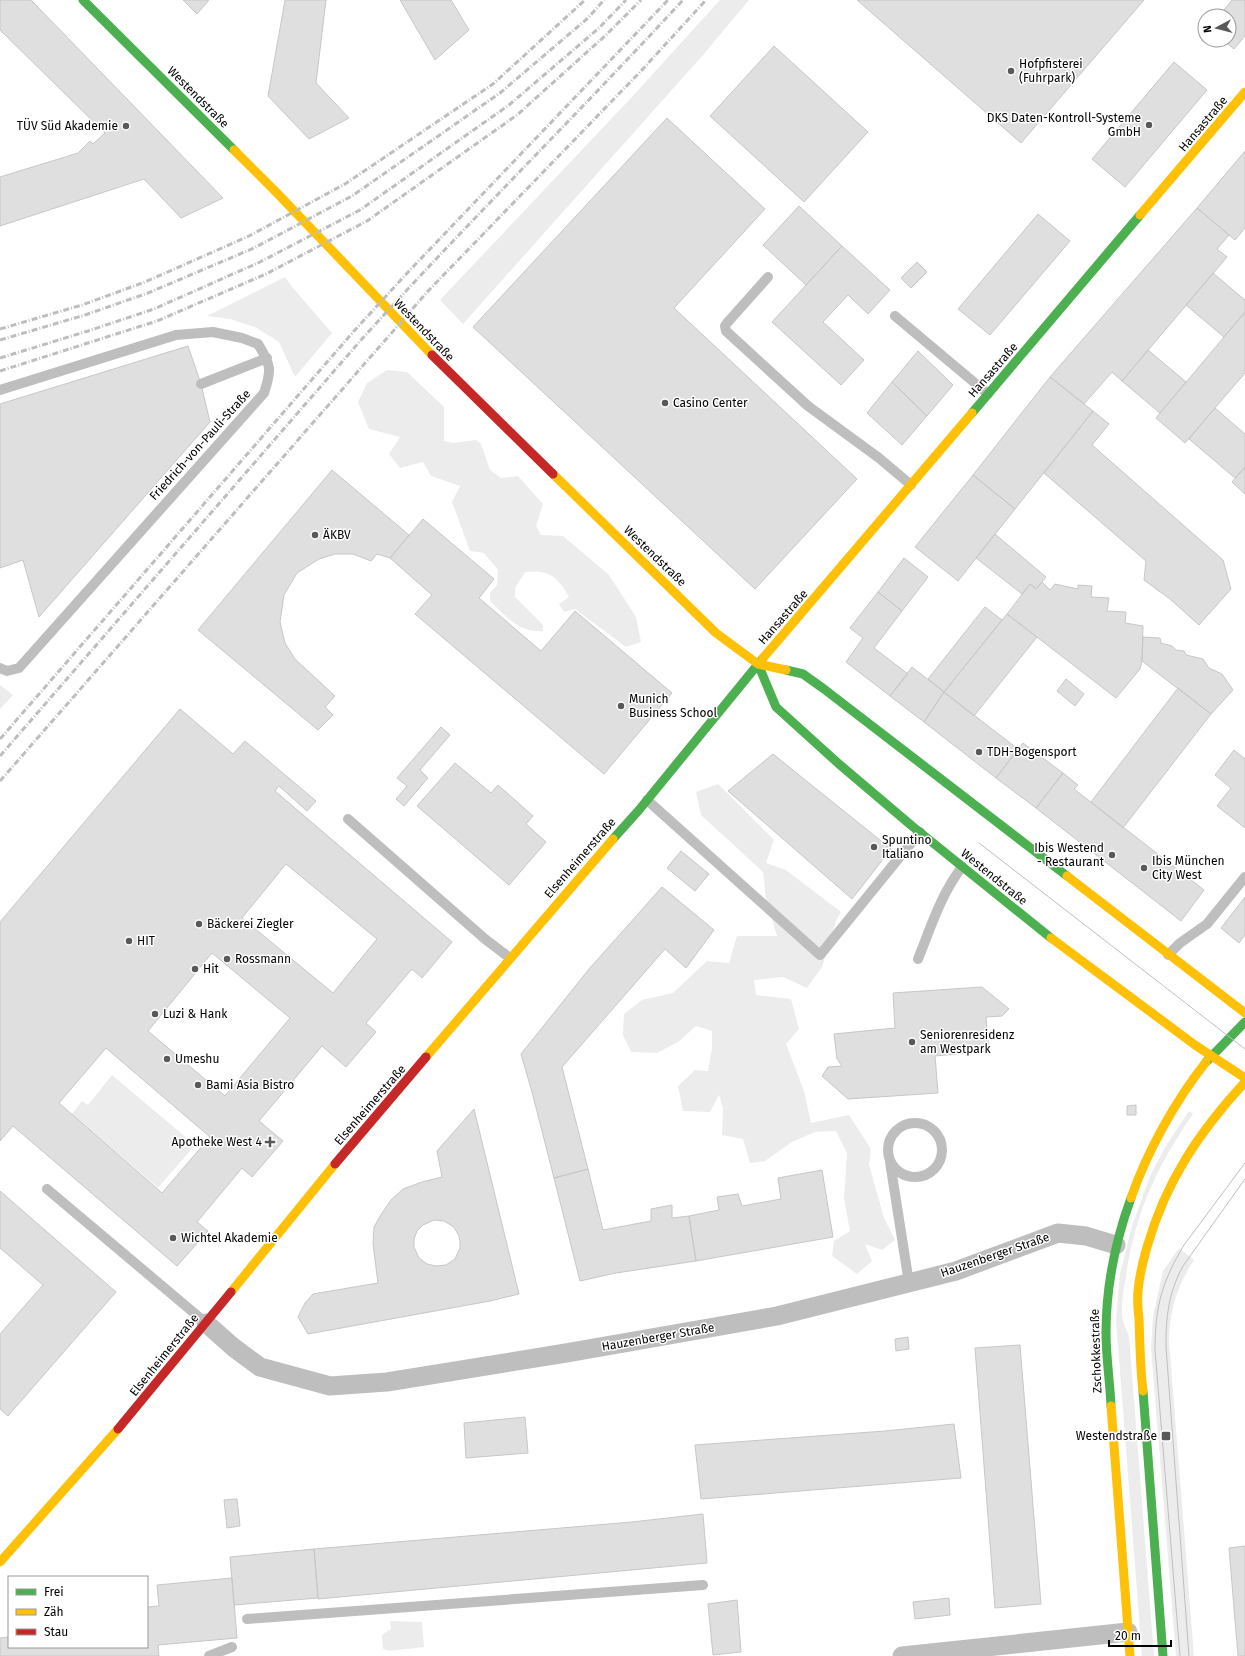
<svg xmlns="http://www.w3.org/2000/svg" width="1245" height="1656" viewBox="0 0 1245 1656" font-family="'Fira Sans',sans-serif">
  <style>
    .green { fill: #ececec }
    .building { fill: #dfdfdf; stroke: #c7c7c7; fill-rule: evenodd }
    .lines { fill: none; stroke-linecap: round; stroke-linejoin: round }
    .lane { stroke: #bebebe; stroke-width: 10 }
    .street { stroke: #bebebe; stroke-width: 19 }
    .fast { stroke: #4caf50; stroke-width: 9 }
    .slow { stroke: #ffc107; stroke-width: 9 }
    .jam { stroke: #c62828; stroke-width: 9 }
    .tram { stroke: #bebebe; stroke-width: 1 }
    .rail { stroke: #bebebe; stroke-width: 3; stroke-dasharray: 6 2 1 2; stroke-linecap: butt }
    .poi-dot { fill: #595959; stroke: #fff; stroke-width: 1.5 }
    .labels { text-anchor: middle; stroke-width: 3; stroke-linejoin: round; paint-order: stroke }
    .poi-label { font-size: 12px; fill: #000; stroke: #fff; text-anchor: start }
    .street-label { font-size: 12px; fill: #000; stroke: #fff }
  </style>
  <rect width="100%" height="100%" fill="#fff"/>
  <path class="green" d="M 720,0 L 749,0 L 703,55 L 463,324 L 440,300 L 631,98 Z
    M 285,277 L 292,287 L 332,333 L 295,377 L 279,342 L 255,327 L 230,319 L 207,316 Z
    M 387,370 L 407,372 L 444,407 L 444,441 L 453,443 L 476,440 L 481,444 L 490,470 L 501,478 L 518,476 L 543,504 L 536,526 L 541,535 L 563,536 L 609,575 L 636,617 L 641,642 L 626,647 L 575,609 L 564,612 L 559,604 L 569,597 C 558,577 549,569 525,572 L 515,588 L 515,597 L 543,625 L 543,631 C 520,634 506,616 490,601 L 490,593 L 497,585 L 498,570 L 484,553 L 470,551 L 452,502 L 460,486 L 431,476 L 423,462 L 400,468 L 389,454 L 400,437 L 369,429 L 358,402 L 367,383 Z
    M 0,685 L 13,695 L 0,709 Z
    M 718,784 L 774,840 L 766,863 L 786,870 L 841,912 L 836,921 L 822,967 L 807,988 L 783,977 L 754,980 L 756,995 L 791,999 L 799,1029 L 786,1044 L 804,1091 L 811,1123 L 849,1115 L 871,1149 L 869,1165 L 884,1218 L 895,1240 L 882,1250 L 865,1244 L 872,1261 L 857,1274 L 832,1256 L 834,1241 L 850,1231 L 844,1199 L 847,1153 L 836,1131 L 815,1132 L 792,1142 L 765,1161 L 750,1163 L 743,1139 L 722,1135 L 723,1108 L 719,1095 L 710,1112 L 683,1111 L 678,1086 L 695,1070 L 708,1071 L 712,1048 L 712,1031 L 696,1026 L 678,1042 L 657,1053 L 631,1052 L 623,1035 L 624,1014 L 642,1000 L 673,993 L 707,961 L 729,963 L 737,936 L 777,936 L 766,899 L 763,872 L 701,815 L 696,792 Z
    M 112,1075 L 195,1145 L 158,1188 L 72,1114 L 82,1101 L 88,1105 Z
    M 1189,1111 L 1193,1114 C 1157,1166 1135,1213 1126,1276 C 1124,1288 1121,1301 1122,1313 C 1122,1321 1126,1329 1129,1336 L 1154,1656 L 1142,1656 L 1116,1320 L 1120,1274 L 1132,1226 L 1151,1174 L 1167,1144 Z
    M 1179,1248 L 1194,1260 C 1177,1287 1170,1308 1169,1340 L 1194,1656 L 1176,1656 L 1151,1348 L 1153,1316 L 1163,1271 Z
    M 390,1621 L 422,1622 L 424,1647 L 389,1651 L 383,1649 L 382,1635 L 391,1629 Z"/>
  <path class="building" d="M 0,0 L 31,0 L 223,198 L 181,218 L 144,179 L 0,226 L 0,177 L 78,153 L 90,141 L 93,144 L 105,133 L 0,30 Z
    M 183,0 L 209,0 L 197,14 Z
    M 285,0 L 326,0 L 316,83 L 349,118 L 309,139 L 268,96 Z
    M 400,0 L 451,0 L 469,30 L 435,60 Z
    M 857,0 L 1144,0 L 1021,143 Z
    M 1232,0 L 1245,0 L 1245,36 L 1234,49 L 1223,40 L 1229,40 L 1229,16 L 1219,16 Z
    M 774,46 L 868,132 L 804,202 L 710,116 Z
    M 1174,62 L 1207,90 L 1125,187 L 1092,159 Z
    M 667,118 L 765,209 L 674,308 L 857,479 L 755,589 L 473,327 Z
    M 1245,151 L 1245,228 L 1235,240 L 1197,208 Z
    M 799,206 L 842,246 L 806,285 L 763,245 Z
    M 1197,208 L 1229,235 L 1217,249 L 1227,257 L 1122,381 L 1112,372 L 1084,404 L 1050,377 Z
    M 1038,214 L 1070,241 L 990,335 L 958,309 Z
    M 842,246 L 890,290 L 868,314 L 848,295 L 823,322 L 864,360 L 841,385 L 772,322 Z
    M 917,262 L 927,272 L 911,288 L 901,278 Z
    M 1213,273 L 1245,300 L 1245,312 L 1224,337 L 1186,305 Z
    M 1245,312 L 1245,373 L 1185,443 L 1156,418 Z
    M 188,346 L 201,384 L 210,422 L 39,617 L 23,560 L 0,568 L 0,404 Z
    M 1148,350 L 1186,382 L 1160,413 L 1122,381 Z
    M 918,351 L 953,385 L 927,416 L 892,382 Z
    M 1050,377 L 1093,411 L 1015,509 L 973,475 Z
    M 892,382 L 927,416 L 902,445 L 867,413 Z
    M 1215,408 L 1245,434 L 1245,467 L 1235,478 L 1189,439 Z
    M 1093,411 L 1109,424 L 1092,445 L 1223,560 L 1231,589 L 1199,625 L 1170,599 L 1144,580 L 1146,561 L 1044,473 Z
    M 1245,467 L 1245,494 L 1232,482 Z
    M 332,470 L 409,535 L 390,558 L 377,554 L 371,561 L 353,554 L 335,554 L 319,559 L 297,573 L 284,595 L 280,622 L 285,643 L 295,659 L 335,696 L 325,707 L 333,715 L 318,730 L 198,630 Z
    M 973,475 L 1015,509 L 958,581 L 915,547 Z
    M 423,519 L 494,579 L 479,598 L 541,651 L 575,611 L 672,693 L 604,774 L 415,614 L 432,595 L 390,558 Z
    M 995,534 L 1046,577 L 1036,589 L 1030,584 L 1022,594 L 976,558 Z
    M 904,558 L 928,577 L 902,611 L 878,592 Z
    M 1042,582 L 1050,590 L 1055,584 L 1078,589 L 1078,585 L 1092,586 L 1091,597 L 1109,598 L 1107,611 L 1126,612 L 1125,623 L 1143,626 L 1142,661 L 1140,669 L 1116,698 L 1007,614 L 1030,584 L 1036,589 Z
    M 878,592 L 902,611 L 874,648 L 908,674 L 890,696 L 846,662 L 863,638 L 850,628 Z
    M 985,607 L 1002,620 L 944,692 L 928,679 Z
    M 1007,614 L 1037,637 L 974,716 L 944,692 Z
    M 1143,637 L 1160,638 L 1161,643 L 1172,646 L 1176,650 L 1184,651 L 1186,655 L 1203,659 L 1209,668 L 1222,674 L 1233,690 L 1211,714 L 1142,661 Z
    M 912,667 L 944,692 L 924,722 L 890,696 Z
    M 1066,679 L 1084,694 L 1075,706 L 1057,691 Z
    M 1178,688 L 1211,714 L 1123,828 L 1091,802 Z
    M 944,692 L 1018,749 L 996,778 L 924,722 Z
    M 180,709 L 233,754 L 245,741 L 316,801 L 307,811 L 279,786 L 275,791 L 452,942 L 422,978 L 412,969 L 366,1023 L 376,1032 L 346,1067 L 322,1046 L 259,1121 L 283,1141 L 252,1177 L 242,1168 L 197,1222 L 208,1231 L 177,1266 L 13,1126 L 0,1141 L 0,922 ZM 286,864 L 377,939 L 333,993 L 242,918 ZM 212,953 L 290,1018 L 225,1096 L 148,1031 ZM 106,1048 L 210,1137 L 162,1193 L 59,1103 Z
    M 441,727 L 450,735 L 420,770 L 428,778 L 404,806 L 396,799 L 407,786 L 397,778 Z
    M 1023,743 L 1063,773 L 1036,808 L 996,778 Z
    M 1234,750 L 1245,759 L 1245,828 L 1217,806 L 1231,788 L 1215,775 Z
    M 773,754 L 891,849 L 852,899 L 728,791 Z
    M 455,763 L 491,793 L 498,785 L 533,816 L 526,824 L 546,842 L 509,885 L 417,806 Z
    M 1063,773 L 1078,785 L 1074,789 L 1204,890 L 1181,921 L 1036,808 Z
    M 681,851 L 709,874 L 695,891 L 667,868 Z
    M 662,887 L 714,930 L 686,968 L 665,949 L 562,1067 L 588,1169 L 554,1178 L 532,1092 L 521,1054 L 589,969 Z
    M 1245,897 L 1245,935 L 1239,943 L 1221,928 Z
    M 982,987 L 1009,1009 L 1002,1016 L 986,1017 L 989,1051 L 935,1056 L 938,1093 L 848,1099 L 822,1076 L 828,1067 L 842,1066 L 837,1059 L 834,1034 L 895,1028 L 893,993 Z
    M 1136,1105 L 1136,1115 L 1127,1115 L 1127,1106 Z
    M 474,1109 L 519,1294 L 490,1301 L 308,1334 L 298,1317 L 305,1303 L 313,1294 L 378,1283 L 373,1244 L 374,1227 L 382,1213 L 391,1200 L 403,1189 L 422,1182 L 442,1177 L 437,1151 ZM 434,1220 L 444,1221 L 454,1227 L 459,1236 L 460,1242 L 460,1248 L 455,1259 L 446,1265 L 436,1266 L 427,1264 L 419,1258 L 414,1247 L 414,1239 L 417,1231 L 423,1225 Z
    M 588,1169 L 603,1230 L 651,1221 L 651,1209 L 672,1205 L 672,1218 L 689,1216 L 696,1261 L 616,1273 L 580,1281 L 554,1178 Z
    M 822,1170 L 833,1237 L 696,1261 L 689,1216 L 719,1210 L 717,1197 L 738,1194 L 742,1206 L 781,1199 L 778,1178 Z
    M 0,1191 L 116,1292 L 8,1416 L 0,1409 L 0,1334 L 43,1285 L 0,1248 Z
    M 908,1337 L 909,1349 L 896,1351 L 895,1339 Z
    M 1020,1345 L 1041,1604 L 995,1608 L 975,1348 Z
    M 525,1417 L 528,1453 L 466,1458 L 464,1423 Z
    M 954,1424 L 961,1478 L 701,1499 L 695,1445 L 885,1431 Z
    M 237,1499 L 240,1526 L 227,1528 L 224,1500 Z
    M 703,1514 L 707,1563 L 318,1599 L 314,1549 L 632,1522 Z
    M 1245,1546 L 1245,1656 L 1238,1656 L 1229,1548 Z
    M 314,1549 L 318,1598 L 234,1605 L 230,1557 Z
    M 232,1578 L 237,1638 L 158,1645 L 159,1656 L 0,1656 L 0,1638 L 9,1637 L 9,1647 L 147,1647 L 147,1607 L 159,1606 L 157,1585 Z
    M 949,1598 L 950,1615 L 915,1619 L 913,1602 Z
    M 737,1600 L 741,1652 L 713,1655 L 708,1604 Z"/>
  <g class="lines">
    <path class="lane" d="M 768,277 L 727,323 L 725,326 L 726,331 L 808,406 L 879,458 L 911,485
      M 895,316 L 988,394
      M 201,384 L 267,358
      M 0,390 L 176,335 L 213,332 L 242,338 L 258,344 C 271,365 272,370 264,393 L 19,668 L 7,671 L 0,668
      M 647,800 L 820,955 L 920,832
      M 348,819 L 485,939 L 510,958
      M 1168,955 L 1180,943 L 1207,924 L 1245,877
      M 918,959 C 931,927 941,894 962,867
      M888 1150a27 27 0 1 1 54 0a27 27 0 1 1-54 0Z
      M 890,1162 L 909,1283
      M 47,1189 L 206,1323
      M 247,1619 L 703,1585
      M 209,1656 L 232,1647"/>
    <path class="street" d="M 206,1323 L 233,1347 L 260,1367 L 330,1386 L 387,1382 L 566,1353 L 777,1316 L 956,1271 L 1058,1233 L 1086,1236 L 1116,1245
      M 902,1656 L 1128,1632"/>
    <path class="fast" d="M 83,0 L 234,150
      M 972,413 L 1140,215
      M 758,664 L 776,707 L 839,764 L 912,826 L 1051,938
      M 786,670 L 803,674 L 824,689 L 1067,876
      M 613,839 L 639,810 L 763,658
      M 1206,1062 L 1245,1022
      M 1143,1391 L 1163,1656
      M 1111,1406 C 1110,1382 1106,1357 1106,1333 C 1106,1286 1115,1242 1131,1198"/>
    <path class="slow" d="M 234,150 L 277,193 L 432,355
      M 1140,215 L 1245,92
      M 553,474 L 716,633 L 758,664 L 786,670
      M 763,658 L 972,413
      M 1067,876 L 1245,1013
      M 1051,938 L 1195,1045 L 1245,1078
      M 426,1057 L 613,839
      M 1131,1198 C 1147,1152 1175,1101 1206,1062
      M 231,1292 L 335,1164
      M 1143,1391 C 1140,1367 1140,1343 1139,1319 C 1138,1310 1137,1301 1138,1292 C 1139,1277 1143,1261 1147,1247 C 1166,1181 1199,1132 1245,1082
      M 1111,1406 L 1130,1656
      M 0,1562 L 118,1429"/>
    <path class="jam" d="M 432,355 L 553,474
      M 335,1164 L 426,1057
      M 118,1429 L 231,1292"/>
    <path class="tram" d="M 979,843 L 1245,1049
      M 1180,1656 L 1155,1350 C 1155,1306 1162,1282 1184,1245 L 1245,1163
      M 1189,1656 L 1166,1347 C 1166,1317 1168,1294 1183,1266 L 1245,1179"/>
    <path class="rail" d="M 0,329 L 82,305 L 145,282 L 249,236 L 345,184 L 493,84 L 585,0
      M 0,340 L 85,315 L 148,293 L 254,248 L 352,196 L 500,93 L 588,18 L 604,0
      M 0,358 L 88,331 L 154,309 L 260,262 L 360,210 L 509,105 L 599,28 L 626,0
      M 0,371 L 157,321 L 266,274 L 367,221 L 517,115 L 606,35 L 641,0
      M 0,739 L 354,331 L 410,270 L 668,0
      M 0,756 L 361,340 C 466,224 577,115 683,0
      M 0,781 L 429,290 L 641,71 L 706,0"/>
  </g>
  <g class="poi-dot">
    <circle cx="1011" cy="71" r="4"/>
    <circle cx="1149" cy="125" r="4"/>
    <circle cx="126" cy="126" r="4"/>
    <circle cx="665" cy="403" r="4"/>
    <circle cx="315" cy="535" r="4"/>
    <circle cx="621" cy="706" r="4"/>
    <circle cx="979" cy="752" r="4"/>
    <circle cx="874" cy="847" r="4"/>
    <circle cx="1112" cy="855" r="4"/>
    <circle cx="1144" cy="868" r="4"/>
    <circle cx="199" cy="924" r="4"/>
    <circle cx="129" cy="941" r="4"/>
    <circle cx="227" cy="959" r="4"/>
    <circle cx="195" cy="969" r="4"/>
    <circle cx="155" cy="1014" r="4"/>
    <circle cx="912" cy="1042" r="4"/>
    <circle cx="167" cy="1059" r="4"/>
    <circle cx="198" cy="1085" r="4"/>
    <path d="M268 1136h4v4h4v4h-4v4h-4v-4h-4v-4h4z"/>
    <circle cx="173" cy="1238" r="4"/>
    <rect x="1161" y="1431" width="10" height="10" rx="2"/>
  </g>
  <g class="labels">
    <g class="poi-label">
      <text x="1019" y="68">Hofpfisterei<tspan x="1019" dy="14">(Fuhrpark)</tspan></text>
      <text x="1141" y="122" text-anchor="end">DKS Daten-Kontroll-Systeme<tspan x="1141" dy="14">GmbH</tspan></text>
      <text x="118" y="130" text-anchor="end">TÜV Süd Akademie</text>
      <text x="673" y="407">Casino Center</text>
      <text x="323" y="539">ÄKBV</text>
      <text x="629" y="703">Munich<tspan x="629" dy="14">Business School</tspan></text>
      <text x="987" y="756">TDH-Bogensport</text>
      <text x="882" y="844">Spuntino<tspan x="882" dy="14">Italiano</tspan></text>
      <text x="1104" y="852" text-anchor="end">Ibis Westend<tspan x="1104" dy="14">- Restaurant</tspan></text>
      <text x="1152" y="865">Ibis München<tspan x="1152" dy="14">City West</tspan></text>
      <text x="207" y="928">Bäckerei Ziegler</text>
      <text x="137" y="945">HIT</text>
      <text x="235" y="963">Rossmann</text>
      <text x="203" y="973">Hit</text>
      <text x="163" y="1018">Luzi &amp; Hank</text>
      <text x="920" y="1039">Seniorenresidenz<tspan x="920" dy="14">am Westpark</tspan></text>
      <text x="175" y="1063">Umeshu</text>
      <text x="206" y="1089">Bami Asia Bistro</text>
      <text x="262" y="1146" text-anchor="end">Apotheke West 4</text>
      <text x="181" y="1242">Wichtel Akademie</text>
      <text x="1157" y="1440" text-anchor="end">Westendstraße</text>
    </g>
    <g class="street-label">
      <text transform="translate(198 97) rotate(45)" y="4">Westendstraße</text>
      <text transform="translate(1203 124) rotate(-50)" y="4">Hansastraße</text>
      <text transform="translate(424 330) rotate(46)" y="4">Westendstraße</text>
      <text transform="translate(993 370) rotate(-49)" y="4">Hansastraße</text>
      <text transform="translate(200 445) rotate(-48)" y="4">Friedrich-von-Pauli-Straße</text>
      <text transform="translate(655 556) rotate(44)" y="4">Westendstraße</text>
      <text transform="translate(783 617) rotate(-49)" y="4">Hansastraße</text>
      <text transform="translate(580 858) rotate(-49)" y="4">Elsenheimerstraße</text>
      <text transform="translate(994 877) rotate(39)" y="4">Westendstraße</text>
      <text transform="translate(370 1105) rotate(-49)" y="4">Elsenheimerstraße</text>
      <text transform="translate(995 1255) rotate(-19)" y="4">Hauzenberger Straße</text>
      <text transform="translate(658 1337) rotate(-10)" y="4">Hauzenberger Straße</text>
      <text transform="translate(1096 1351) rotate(-92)" y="4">Zschokkestraße</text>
      <text transform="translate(164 1355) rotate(-51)" y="4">Elsenheimerstraße</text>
    </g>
  </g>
  <rect x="8" y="1576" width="140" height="72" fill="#ffffff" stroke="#999999"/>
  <rect x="16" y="1589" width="20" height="6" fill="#4caf50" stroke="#999999"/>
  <text x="44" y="1596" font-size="12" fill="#000000">Frei</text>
  <rect x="16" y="1609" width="20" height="6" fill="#ffc107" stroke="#999999"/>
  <text x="44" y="1616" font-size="12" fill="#000000">Zäh</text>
  <rect x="16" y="1629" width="20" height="6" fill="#c62828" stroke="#999999"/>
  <text x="44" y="1636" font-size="12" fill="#000000">Stau</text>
  <g transform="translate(1217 28) rotate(263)"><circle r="19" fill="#ffffff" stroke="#999999"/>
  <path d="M0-3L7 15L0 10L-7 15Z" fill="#595959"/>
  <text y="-6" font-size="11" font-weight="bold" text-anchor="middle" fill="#000000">N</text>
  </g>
  <path d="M1109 1640v6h62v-6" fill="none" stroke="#000000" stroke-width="2"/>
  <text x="1115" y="1640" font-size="12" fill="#000000" stroke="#ffffff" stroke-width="3" paint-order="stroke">20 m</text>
</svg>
